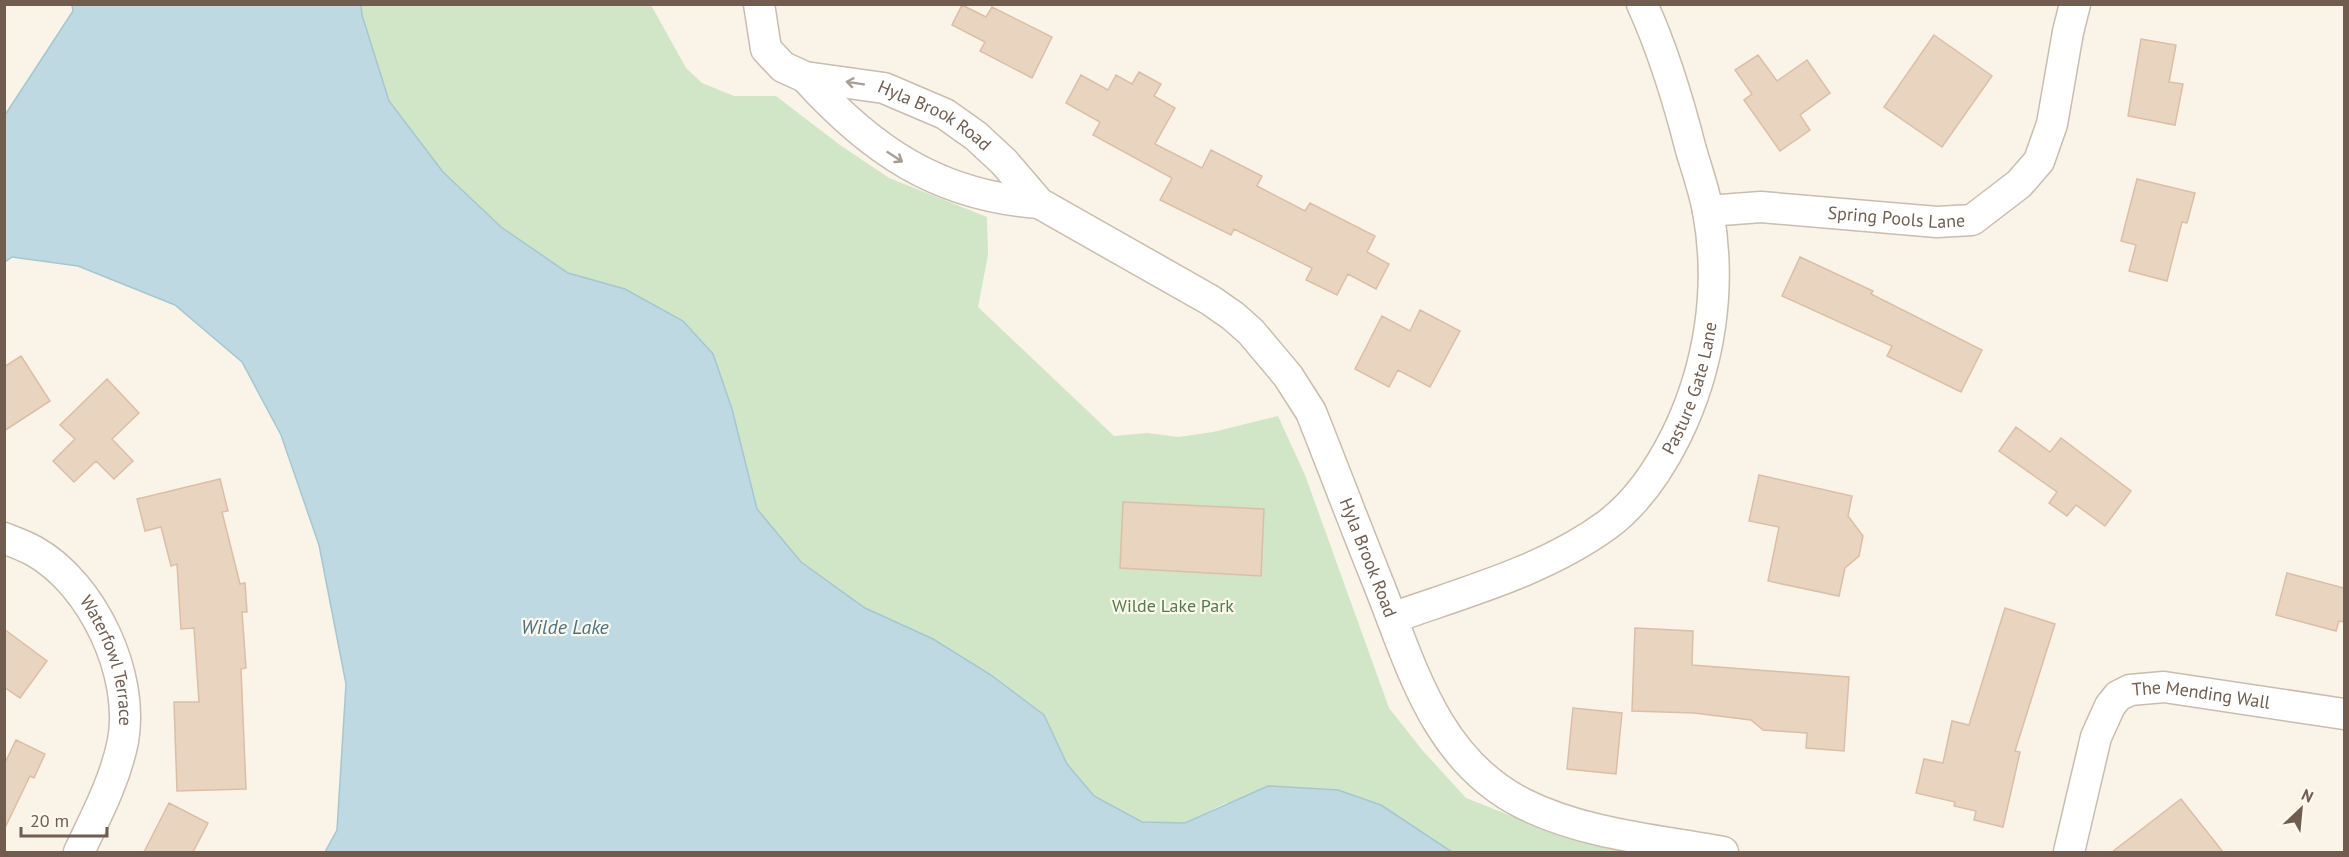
<svg xmlns="http://www.w3.org/2000/svg" width="2349" height="857" viewBox="0 0 2349 857" font-family="'PT Sans',sans-serif">
  <style>
    .green { fill: #d1e5c7 }
    .water { fill: #bed9e1; stroke: #a5c7d1; stroke-width: 1.5 }
    .building { fill: #e9d4c0; stroke: #dcbea5; stroke-width: 1.5 }
    .lines { fill: none; stroke-linecap: round; stroke-linejoin: round }
    .street-casing { stroke: #cabcae; stroke-width: 33 }
    .street { stroke: #fff; stroke-width: 30 }
    .oneway { stroke: #a99e95 }
    .labels { text-anchor: middle; stroke-width: 4.5; stroke-linejoin: round; paint-order: stroke }
    .street-label { font-size: 18px; fill: #705d4f; stroke: #fdf8ed }
    .park-label { font-size: 18px; fill: #557a4b; stroke: #fdf8ed }
    .water-label { font-size: 20px; font-style: italic; fill: #4c7480; stroke: #fdf8ed }
  </style>
  <rect width="100%" height="100%" fill="#f9f4e7"/>
  <path class="green" d="M 361,5 L 651,5 L 686,68 L 702,83 L 734,96 L 776,96 L 840,145 L 889,178 L 987,217 L 988,255 L 978,307 L 1114,436 L 1147,433 L 1178,437 L 1213,432 L 1278,416 L 1305,475 L 1389,708 L 1423,751 L 1466,798 L 1542,828 L 1645,852 L 1452,852 L 1381,805 L 1226,803 L 1185,823 L 1142,822 L 1094,796 L 1067,764 L 1043,715 L 933,639 L 865,608 L 801,562 L 757,509 L 732,409 L 713,354 L 683,321 L 625,289 L 568,273 L 501,227 L 443,172 L 389,101 L 362,15 Z"/>
  <path class="water" d="M 72,5 L 361,5 L 362,15 L 389,101 L 443,172 L 501,227 L 568,273 L 625,289 L 683,321 L 713,354 L 732,409 L 757,509 L 801,562 L 865,608 L 933,639 L 991,675 L 1044,715 L 1067,764 L 1094,796 L 1142,822 L 1185,823 L 1268,786 L 1338,790 L 1381,805 L 1452,852 L 325,852 L 337,830 L 346,684 L 319,545 L 281,435 L 242,362 L 175,305 L 78,266 L 12,257 L 5,262 L 5,115 L 73,11 Z"/>
  <path class="building" d="M 962,5 L 986,17 L 992,7 L 1052,37 L 1032,78 L 980,51 L 985,42 L 952,25 Z
    M 1934,35 L 1992,76 L 1942,147 L 1884,107 Z
    M 2141,39 L 2176,45 L 2169,82 L 2183,84 L 2175,125 L 2128,116 Z
    M 1758,55 L 1777,81 L 1807,60 L 1830,93 L 1800,115 L 1810,130 L 1780,151 L 1744,100 L 1752,94 L 1735,70 Z
    M 1139,72 L 1161,84 L 1154,96 L 1175,108 L 1155,144 L 1202,168 L 1211,150 L 1262,176 L 1257,186 L 1305,211 L 1310,203 L 1375,236 L 1367,252 L 1389,264 L 1376,289 L 1348,274 L 1337,295 L 1306,280 L 1312,268 L 1234,229 L 1231,235 L 1160,200 L 1172,178 L 1093,135 L 1100,122 L 1066,103 L 1081,75 L 1108,90 L 1116,75 L 1132,84 Z
    M 2137,179 L 2195,193 L 2187,223 L 2182,222 L 2167,281 L 2129,271 L 2136,245 L 2121,241 Z
    M 1800,257 L 1873,291 L 1871,294 L 1982,350 L 1961,392 L 1887,356 L 1892,346 L 1782,296 Z
    M 1420,310 L 1460,331 L 1430,387 L 1398,370 L 1389,387 L 1355,369 L 1382,316 L 1410,331 Z
    M 21,356 L 50,401 L 4,431 L 4,367 Z
    M 107,379 L 139,413 L 112,439 L 133,461 L 114,479 L 96,461 L 74,482 L 53,461 L 75,439 L 60,425 Z
    M 2016,427 L 2050,452 L 2061,438 L 2131,491 L 2105,526 L 2076,505 L 2067,516 L 2049,503 L 2057,492 L 1999,451 Z
    M 1759,475 L 1852,496 L 1848,516 L 1863,536 L 1859,556 L 1845,568 L 1839,596 L 1768,581 L 1779,527 L 1749,521 Z
    M 220,479 L 228,511 L 222,512 L 240,584 L 245,583 L 247,612 L 242,612 L 246,668 L 241,669 L 246,789 L 177,791 L 174,702 L 199,702 L 194,628 L 181,629 L 177,564 L 171,566 L 161,527 L 145,531 L 137,499 Z
    M 1123,502 L 1264,509 L 1261,576 L 1120,568 Z
    M 2287,573 L 2344,588 L 2344,622 L 2339,621 L 2336,631 L 2276,615 Z
    M 2005,608 L 2055,624 L 2015,751 L 2020,752 L 2003,827 L 1974,820 L 1976,811 L 1954,806 L 1955,802 L 1916,793 L 1924,759 L 1943,763 L 1952,721 L 1969,725 Z
    M 1635,628 L 1693,631 L 1692,665 L 1849,677 L 1844,751 L 1806,748 L 1807,733 L 1763,730 L 1751,720 L 1694,713 L 1632,711 Z
    M 4,629 L 47,661 L 20,698 L 4,687 Z
    M 1573,708 L 1622,713 L 1616,774 L 1567,769 Z
    M 16,740 L 45,754 L 34,778 L 30,776 L 4,830 L 4,765 Z
    M 2181,799 L 2223,852 L 2112,852 Z
    M 169,803 L 208,823 L 193,852 L 144,852 Z"/>
  <g class="lines">
    <g class="street-casing">
      <g id="street">
        <path id="s1" d="M 759,4 L 766,49 L 783,67 L 805,77 L 884,88 L 945,114 L 976,136 L 1004,162 L 1039,203 L 1210,300 L 1233,316 L 1251,332 L 1288,376 L 1311,412 C 1334,470 1356,528 1379,585 C 1412,668 1436,759 1522,803 C 1583,834 1657,840 1723,852"/>
        <path d="M 805,77 C 871,150 938,196 1039,203"/>
        <path id="s2" d="M 1708,211 L 1761,207 L 1937,222 L 1972,220 L 2019,184 L 2039,161 L 2052,124 L 2068,32 L 2075,4"/>
        <path id="s3" d="M 4,538 C 14,542 25,546 34,551 C 93,584 135,675 123,741 C 115,781 96,816 79,852"/>
        <path id="s4" d="M 1392,618 C 1465,592 1544,571 1607,525 C 1638,502 1659,470 1676,436 C 1710,367 1722,287 1708,211 C 1704,190 1697,170 1691,150 C 1678,99 1664,52 1642,4"/>
        <path id="s5" d="M 2069,852 L 2096,737 L 2110,706 L 2118,696 L 2130,690 L 2164,687 L 2344,714"/>
      </g>
    </g>
    <use href="#street" class="street"/>
  </g>
  <defs><path id="oneway-shaft" d="M-6 0H5M1.5-3L5.5 0L1.5 3" fill="none" stroke-width="1.6" stroke-linecap="round" stroke-linejoin="round" transform="scale(1.5)"/></defs>
  <g class="oneway">
    <use href="#oneway-shaft" transform="translate(855 83) rotate(-171)"/>
    <use href="#oneway-shaft" transform="translate(895 157) rotate(33)"/>
  </g>
  <g class="labels">
    <g class="street-label">
      <text dy="6" stroke="none"><textPath href="#s1" startOffset="232">Hyla Brook Road</textPath></text>
      <text dy="6" stroke="none"><textPath href="#s2" startOffset="189">Spring Pools Lane</textPath></text>
      <text dy="6" stroke="none"><textPath href="#s4" startOffset="399">Pasture Gate Lane</textPath></text>
      <text dy="6" stroke="none"><textPath href="#s1" startOffset="876">Hyla Brook Road</textPath></text>
      <text dy="6" stroke="none"><textPath href="#s3" startOffset="170">Waterfowl Terrace</textPath></text>
      <text dy="6" stroke="none"><textPath href="#s5" startOffset="250">The Mending Wall</textPath></text>
    </g>
    <g class="park-label">
      <text x="1173" y="612">Wilde Lake Park</text>
    </g>
    <g class="water-label">
      <text x="565" y="634">Wilde Lake</text>
    </g>
  </g>
  <rect width="2349" height="857" fill="none" stroke="#705d4f" stroke-width="12"/>
  <g transform="translate(2301 809) rotate(26)" stroke="#fdf8ed" stroke-width="4.5" paint-order="stroke">
  <path d="M0-4.5L10 22L0 15L-10 22Z" fill="#705d4f"/>
  <text y="-9" font-size="16" font-weight="bold" text-anchor="middle" fill="#705d4f">N</text>
  </g>
  <path d="M21 827v9h86v-9" fill="none" stroke="#705d4f" stroke-width="3"/>
  <text x="30" y="827" font-size="18" fill="#705d4f" stroke="#fdf8ed" stroke-width="4.5" paint-order="stroke">20 m</text>
</svg>
